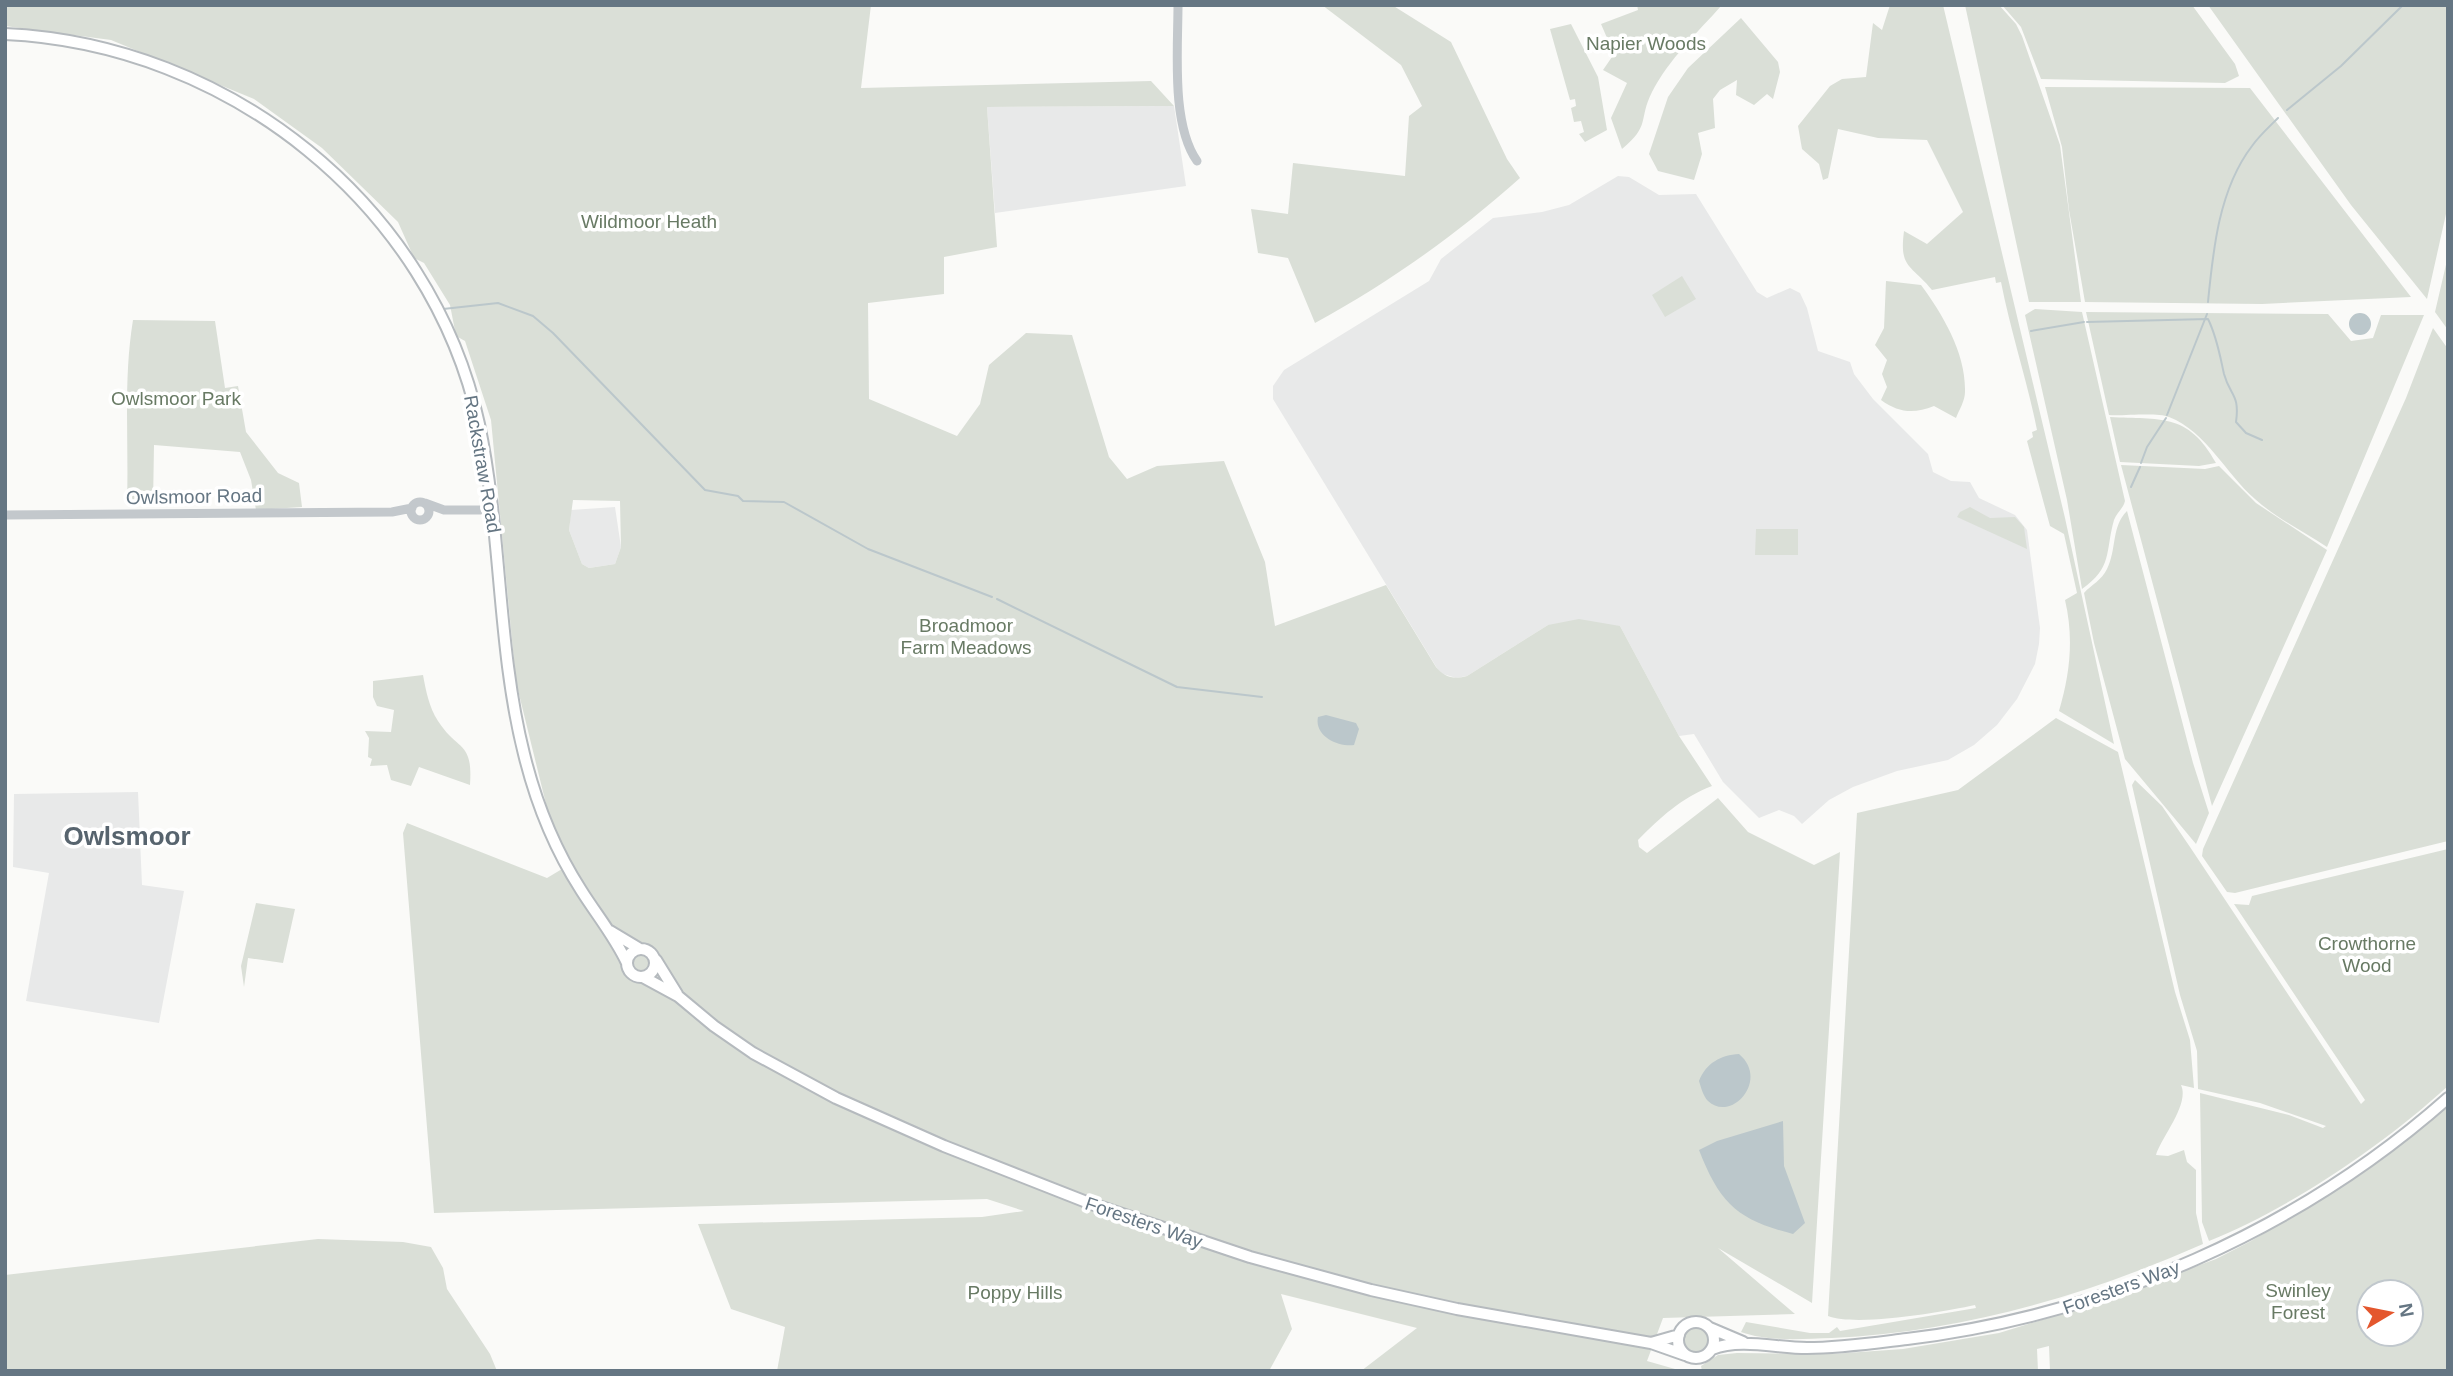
<svg xmlns="http://www.w3.org/2000/svg" width="2453" height="1376" viewBox="0 0 2453 1376" font-family="Arial,sans-serif">
  <style>
    .built { fill: #e8e9e9 }
    .green { fill: #dadfd7; fill-rule: evenodd }
    .water { fill: #bbc7cb }
    .lines { fill: none; stroke-linecap: round; stroke-linejoin: round }
    .stream { stroke: #bbc7cb; stroke-width: 2 }
    .primary-casing { stroke: #b5babe; stroke-width: 14 }
    .tertiary { stroke: #c3c8cc; stroke-width: 9 }
    .primary { stroke: #fff; stroke-width: 10 }
    .labels { text-anchor: middle; stroke-width: 7; stroke-linejoin: round; paint-order: stroke }
    .park-label { font-size: 19px; fill: #687a64; stroke: #fff }
    .street-label { font-size: 19px; fill: #657683; stroke: #fff }
    .district-label { font-size: 26px; font-weight: bold; fill: #57646e; stroke: #fff }
  </style>
  <rect width="100%" height="100%" fill="#fafaf8"/>
  <path class="built" d="M 1174,106 L 1186,186 L 995,213 L 987,107 Z
    M 1618,176 L 1629,177 L 1659,195 L 1696,194 L 1757,292 L 1767,298 L 1790,288 L 1800,293 L 1807,308 L 1818,351 L 1850,362 L 1854,374 L 1873,399 L 1928,454 L 1933,472 L 1951,481 L 1970,482 L 1979,498 L 2015,515 L 2027,530 L 2040,628 L 2039,644 L 2035,664 L 2017,699 L 1997,725 L 1974,745 L 1948,760 L 1897,771 L 1853,787 L 1829,800 L 1802,824 L 1794,816 L 1779,810 L 1759,818 L 1723,782 L 1694,734 L 1679,736 L 1620,626 L 1548,625 L 1467,676 L 1456,678 L 1440,673 L 1273,399 L 1273,386 L 1284,370 L 1429,281 L 1441,259 L 1493,218 L 1542,212 L 1569,205 Z
    M 615,507 L 621,547 L 615,564 L 589,568 L 582,564 L 569,530 L 571,510 Z
    M 138,792 L 142,885 L 184,891 L 159,1023 L 26,1001 L 49,873 L 13,867 L 14,794 Z"/>
  <path class="green" d="M 5,5 L 871,5 L 861,88 L 1151,81 L 1174,106 L 987,107 L 997,247 L 944,257 L 944,294 L 868,303 L 869,399 L 957,436 L 980,404 L 989,365 L 1026,333 L 1072,335 L 1109,457 L 1127,479 L 1157,466 L 1224,461 L 1265,562 L 1275,626 L 1386,585 L 1436,667 C 1444,677 1454,680 1467,676 L 1548,625 L 1579,619 L 1620,626 L 1679,736 L 1712,786 C 1681,798 1661,817 1638,840 L 1639,847 L 1647,853 L 1718,798 L 1748,832 L 1814,865 L 1840,852 L 1812,1303 L 1718,1248 L 1795,1314 L 1663,1318 L 1647,1361 L 1682,1371 L 1361,1371 L 1417,1328 L 1281,1294 L 1292,1329 L 1269,1371 L 777,1371 L 785,1327 L 731,1309 L 698,1224 L 982,1217 L 1024,1211 L 987,1199 L 434,1213 L 403,833 L 407,823 L 547,878 L 562,869 L 516,682 L 491,420 L 465,341 L 456,336 L 450,305 L 424,263 L 414,258 L 398,222 L 322,148 L 254,99 L 111,40 L 5,26 ZM 573,500 L 620,501 L 621,547 L 615,564 L 589,568 L 582,564 L 569,530 ZM 576,878 L 594,905 L 596,924 L 572,885 Z
    M 1322,5 L 1392,5 L 1451,42 L 1507,159 L 1520,178 C 1456,235 1390,282 1315,323 L 1288,258 L 1258,253 L 1251,209 L 1288,214 L 1293,163 L 1405,176 L 1409,116 L 1422,106 L 1401,65 Z
    M 1637,5 L 1722,5 C 1698,32 1669,59 1652,92 C 1638,120 1651,125 1622,149 L 1611,118 L 1627,83 L 1603,70 L 1614,54 L 1601,24 L 1638,10 Z
    M 1890,5 L 1943,5 L 2065,518 L 2114,744 L 2059,711 C 2070,674 2074,638 2065,600 L 2077,593 L 2064,534 L 2050,526 L 2027,441 L 2033,437 L 2032,432 L 2037,430 C 2027,380 2011,333 2001,282 L 1996,283 L 1995,277 L 1932,290 C 1911,264 1899,269 1904,231 L 1927,244 L 1963,212 L 1927,140 L 1878,138 L 1838,129 L 1828,178 L 1823,180 L 1819,164 L 1802,149 L 1798,126 L 1830,86 L 1842,79 L 1866,77 L 1873,23 L 1882,30 Z
    M 1965,5 L 1999,5 L 2016,24 L 2022,36 L 2060,145 L 2081,302 L 2029,302 Z
    M 2002,5 L 2192,5 L 2235,64 L 2239,76 L 2225,83 L 2041,79 L 2021,27 Z
    M 2208,5 L 2448,5 L 2448,205 L 2427,299 L 2351,205 Z
    M 1741,18 L 1778,62 L 1780,72 L 1773,99 L 1767,94 L 1754,105 L 1736,95 L 1737,80 L 1720,90 L 1713,99 L 1715,128 L 1698,133 L 1702,154 L 1694,180 L 1658,171 L 1649,154 L 1668,97 L 1688,68 Z
    M 1571,24 L 1598,77 L 1607,130 L 1585,142 L 1579,134 L 1584,132 L 1581,121 L 1574,122 L 1571,108 L 1576,106 L 1575,99 L 1570,100 L 1550,29 Z
    M 2045,87 L 2250,88 L 2411,297 L 2262,304 L 2085,302 L 2069,210 L 2062,147 Z
    M 2448,256 L 2448,330 L 2435,312 Z
    M 1682,276 L 1696,299 L 1665,317 L 1652,295 Z
    M 1886,281 L 1921,285 C 1943,315 1966,353 1965,392 C 1965,401 1959,410 1956,418 L 1934,406 C 1914,414 1899,413 1881,400 L 1887,387 L 1882,374 L 1887,360 L 1875,345 L 1884,328 Z
    M 2035,309 L 2082,312 L 2125,501 C 2123,509 2117,512 2114,520 C 2105,552 2113,567 2082,589 L 2067,500 L 2025,315 Z
    M 2086,312 L 2328,314 L 2351,341 L 2373,338 L 2381,315 L 2424,315 L 2327,547 C 2303,531 2276,518 2255,499 C 2225,473 2207,432 2169,417 C 2157,412 2124,416 2109,415 Z
    M 133,320 L 215,321 L 225,388 L 238,386 L 246,432 L 278,473 L 299,483 L 302,507 L 256,510 L 251,480 L 240,452 L 154,445 L 153,504 L 127,503 C 129,442 123,381 133,320 Z
    M 2433,328 L 2448,349 L 2448,841 L 2235,893 L 2227,892 L 2202,856 L 2203,849 L 2406,398 Z
    M 2110,417 C 2160,420 2188,412 2216,463 L 2199,466 L 2120,462 Z
    M 2121,465 L 2205,469 L 2219,466 L 2256,503 L 2327,550 L 2212,806 Z
    M 1970,507 L 1990,518 L 2015,517 L 2024,527 L 2027,549 L 1957,517 L 1960,512 Z
    M 2127,511 L 2193,763 L 2209,813 L 2196,844 L 2125,759 L 2094,643 L 2084,593 C 2091,585 2102,580 2107,569 C 2117,549 2111,527 2127,511 Z
    M 1756,529 L 1798,529 L 1798,555 L 1755,555 Z
    M 423,675 C 426,691 429,707 438,721 C 458,752 473,740 470,785 L 419,767 L 411,786 L 391,780 L 387,765 L 370,766 L 372,759 L 368,757 L 369,738 L 365,731 L 391,732 L 394,710 L 377,706 L 373,697 L 373,681 Z
    M 2056,718 L 2118,752 L 2175,992 L 2190,1040 L 2194,1088 L 2181,1085 C 2190,1104 2161,1138 2156,1155 L 2168,1156 L 2184,1150 L 2187,1162 L 2196,1170 L 2196,1213 L 2203,1244 C 2085,1296 1962,1332 1832,1338 C 1802,1339 1769,1342 1741,1332 L 1746,1322 L 1810,1333 L 1829,1333 L 1837,1327 L 1840,1331 L 1976,1308 L 1975,1305 C 1943,1312 1856,1327 1828,1316 L 1857,813 L 1958,790 Z
    M 2135,780 L 2162,806 L 2190,847 L 2361,1104 L 2365,1100 L 2234,904 L 2249,905 L 2252,896 L 2448,849 L 2448,1086 C 2382,1146 2291,1208 2209,1241 L 2202,1222 L 2200,1093 L 2289,1115 L 2323,1128 L 2326,1126 L 2260,1103 L 2198,1089 L 2197,1051 L 2180,995 L 2132,785 Z
    M 256,903 L 295,909 L 283,963 L 248,958 L 244,987 L 241,966 Z
    M 2448,1105 L 2448,1371 L 2050,1371 L 2049,1346 L 2037,1349 L 2038,1371 L 1702,1371 L 1701,1366 L 1718,1355 L 1737,1353 L 1832,1354 L 1903,1349 L 1999,1333 L 2097,1303 L 2216,1259 L 2251,1241 L 2313,1204 ZM 2369,1292 L 2411,1292 L 2411,1334 L 2369,1334 Z
    M 318,1239 L 403,1242 L 431,1247 L 443,1268 L 447,1289 L 490,1354 L 497,1371 L 5,1371 L 5,1275 Z
    M1683 1340a13 13 0 1 1 26 0a13 13 0 1 1-26 0Z"/>
  <path class="water" d="M2349 324a11 11 0 1 1 22 0a11 11 0 1 1-22 0Z
    M 1326,715 L 1356,723 L 1359,729 L 1354,745 C 1338,747 1314,736 1318,717 Z
    M 1739,1054 C 1770,1080 1731,1123 1708,1101 C 1703,1096 1701,1087 1699,1081 C 1706,1063 1721,1055 1739,1054 Z
    M 1783,1121 L 1784,1166 L 1805,1223 L 1793,1234 C 1738,1220 1720,1204 1699,1150 L 1717,1141 Z"/>
  <g class="lines">
    <path class="stream" d="M 2287,110 L 2341,66 L 2403,5
      M 2208,302 C 2213,250 2219,189 2252,146 C 2259,136 2269,127 2278,118
      M 443,309 L 498,303 L 533,316 L 553,333 L 705,490 L 738,496 L 743,501 L 784,502 L 868,549 L 992,597
      M 2087,322 L 2208,319 C 2217,337 2220,356 2224,374 C 2230,396 2240,394 2236,422 L 2246,433 L 2262,440
      M 2031,331 L 2084,322
      M 2167,415 L 2207,314
      M 2141,463 L 2147,447 L 2166,418
      M 2131,487 L 2140,467
      M 997,599 L 1177,687 L 1262,697"/>
    <g class="primary-casing">
      <path id="primary" d="M 5,34 C 228,44 431,204 479,424 C 502,533 497,647 524,754 C 536,803 554,848 581,890 C 596,914 615,937 627,963
        M 610,931 L 640,949
        M627 963a14 14 0 1 1 28 0a14 14 0 1 1-28 0Z
        M 656,960 L 677,994
        M 643,977 L 678,996 L 714,1026 L 753,1053 L 836,1098 L 944,1146 L 1089,1203 L 1250,1257 L 1371,1290 L 1457,1309 L 1651,1343 L 1685,1355
        M1678 1340a18 18 0 1 1 36 0a18 18 0 1 1-36 0Z
        M 1710,1328 L 1743,1342
        M 1651,1343 L 1679,1335
        M 1712,1349 C 1741,1338 1776,1348 1807,1348 C 1840,1348 1874,1343 1907,1339 C 2105,1315 2298,1231 2448,1098"/>
    </g>
    <path class="tertiary" d="M 1178,5 C 1178,50 1171,124 1197,161
      M411 511a9 9 0 1 1 18 0a9 9 0 1 1-18 0Z
      M 425,503 L 444,510 L 493,510
      M 5,515 L 392,512 L 412,508"/>
    <use href="#primary" class="primary"/>
  </g>
  <g class="labels">
    <g class="park-label">
      <text x="1646" y="50">Napier Woods</text>
      <text x="649" y="228">Wildmoor Heath</text>
      <text x="176" y="405">Owlsmoor Park</text>
      <text x="966" y="632">Broadmoor<tspan x="966" dy="22">Farm Meadows</tspan></text>
      <text x="2367" y="950">Crowthorne<tspan x="2367" dy="22">Wood</tspan></text>
      <text x="2298" y="1297">Swinley<tspan x="2298" dy="22">Forest</tspan></text>
      <text x="1015" y="1299">Poppy Hills</text>
    </g>
    <g class="street-label">
      <text transform="translate(483 464) rotate(80)" y="7">Rackstraw Road</text>
      <text transform="translate(194 496) rotate(-1)" y="7">Owlsmoor Road</text>
      <text transform="translate(1144 1222) rotate(19)" y="7">Foresters Way</text>
      <text transform="translate(2121 1287) rotate(-20)" y="7">Foresters Way</text>
    </g>
    <g class="district-label">
      <text x="127" y="845">Owlsmoor</text>
    </g>
  </g>
  <rect width="2453" height="1376" fill="none" stroke="#657683" stroke-width="14"/>
  <g transform="translate(2390 1313) rotate(80)"><circle r="33" fill="#ffffff" stroke="#c1c8cd" stroke-width="2"/>
  <path d="M0-5L12 26L0 18L-12 26Z" fill="#e4572e"/>
  <text y="-10" font-size="19" font-weight="bold" text-anchor="middle" fill="#657683">N</text>
  </g>
</svg>
